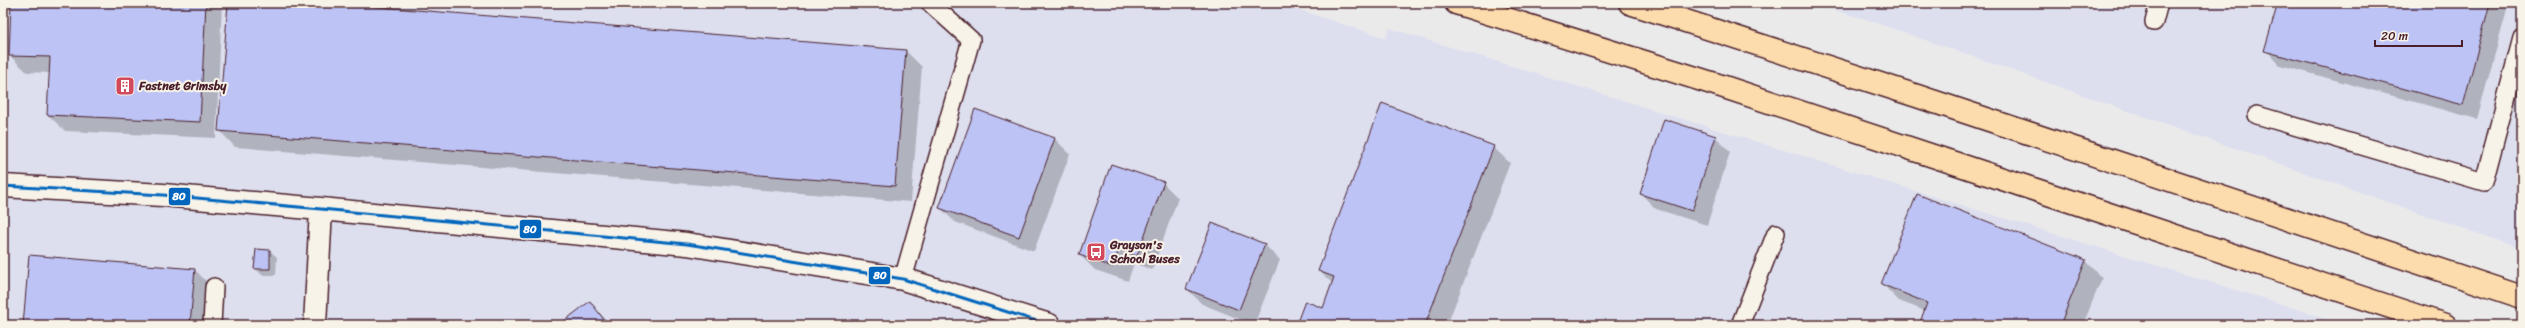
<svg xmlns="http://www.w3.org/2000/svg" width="2525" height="328" viewBox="0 0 2525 328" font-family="Sriracha,sans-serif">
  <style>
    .built { fill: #dddfee }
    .shadow { fill: #0003 }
    .building { fill: #bdc4f5; stroke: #4a1f2b }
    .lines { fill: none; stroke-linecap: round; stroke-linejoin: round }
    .lane-casing { stroke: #4a1f2b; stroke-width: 20 }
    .street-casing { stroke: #4a1f2b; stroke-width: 25 }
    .highway-casing { stroke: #4a1f2b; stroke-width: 25 }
    .lane { stroke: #f7f3e8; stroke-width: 17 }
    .street { stroke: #f7f3e8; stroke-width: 22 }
    .highway { stroke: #fcdcac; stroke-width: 22 }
    .bus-1-casing { stroke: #f7f3e8; stroke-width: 6 }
    .bus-1 { stroke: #0065bd; stroke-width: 3 }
    .labels { text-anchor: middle; stroke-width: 4; stroke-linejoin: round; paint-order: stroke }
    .poi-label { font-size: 12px; font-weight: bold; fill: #4a1f2b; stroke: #f7f3e8; text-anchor: start }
    .line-badge { stroke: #f7f3e8; stroke-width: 1.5 }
    .badge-label { font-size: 11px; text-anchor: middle; font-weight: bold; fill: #fff }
  </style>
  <rect width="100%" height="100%" fill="#ebeaeb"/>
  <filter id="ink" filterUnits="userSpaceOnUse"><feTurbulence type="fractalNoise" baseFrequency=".025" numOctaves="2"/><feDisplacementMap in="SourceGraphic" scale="8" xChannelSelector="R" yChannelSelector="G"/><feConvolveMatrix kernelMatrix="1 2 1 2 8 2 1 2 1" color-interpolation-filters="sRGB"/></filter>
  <g filter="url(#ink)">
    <path class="built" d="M 3,3 L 1278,3 L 1386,38 L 1389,28 L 2304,311 L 2339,325 L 3,325 Z
      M 1809,3 L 2522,3 L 2522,249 L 1865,19 Z"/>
    <path class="shadow" d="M 12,3 L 222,3 L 216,138 L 65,131 L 48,115 L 50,73 L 27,72 L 10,56 Z
      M 229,3 L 317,3 L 906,51 L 922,67 L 911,202 L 235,147 L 219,130 Z
      M 2279,3 L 2509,3 L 2477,119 L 2280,65 L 2266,50 Z
      M 975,110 L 1055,139 L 1070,154 L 1034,251 L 955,222 L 940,208 Z
      M 1716,137 L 1730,152 L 1707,225 L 1656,209 L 1641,194 Z
      M 1493,147 L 1510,163 L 1447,325 L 1297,325 L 1323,309 L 1333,284 L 1319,271 Z
      M 1163,183 L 1178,198 L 1152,270 L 1134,263 L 1128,281 L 1095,270 L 1080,255 Z
      M 1213,225 L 1265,245 L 1280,260 L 1254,325 L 1202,304 L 1187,289 Z
      M 257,250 L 270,251 L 277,257 L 276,275 L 262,275 L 255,268 Z
      M 2085,261 L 2102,278 L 2083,325 L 1920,325 L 1925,311 L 1899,301 L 1882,284 Z
      M 195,270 L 211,286 L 208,325 L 24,325 Z
      M 590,303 L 611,325 L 560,325 Z"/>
    <path class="building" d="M 11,3 L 206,3 L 200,122 L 47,115 L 50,57 L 9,56 Z
      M 228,3 L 330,3 L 906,50 L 895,186 L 218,131 Z
      M 2278,3 L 2490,3 L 2463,105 L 2264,51 Z
      M 1382,103 L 1494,146 L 1425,325 L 1296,325 L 1305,301 L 1323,308 L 1334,277 L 1318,271 Z
      M 975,109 L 1055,138 L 1019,237 L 939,208 Z
      M 1664,119 L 1716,136 L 1692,211 L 1640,194 Z
      M 1111,164 L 1164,182 L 1137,256 L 1119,249 L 1113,267 L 1079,255 Z
      M 1917,194 L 2086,260 L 2060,325 L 1919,325 L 1927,303 L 1881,284 Z
      M 1212,223 L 1265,244 L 1239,310 L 1186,289 Z
      M 256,249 L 270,250 L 270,269 L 254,269 Z
      M 29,255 L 195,269 L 190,325 L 23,325 Z
      M 590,301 L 608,325 L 559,325 Z"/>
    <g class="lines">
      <g class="lane-casing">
        <path id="lane" d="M 2154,22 L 2159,3
          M 2257,115 L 2484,182 L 2522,38
          M 903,279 L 971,40 L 930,3
          M 212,325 L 214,287
          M 1740,325 L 1776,233"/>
      </g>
      <g class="street-casing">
        <path id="street" d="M 3,186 L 163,195 L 321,209 L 687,244 L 903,279 L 1049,325
          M 315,325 L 321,209"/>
      </g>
      <g class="highway-casing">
        <path id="highway" d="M 1456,3 L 1718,85 L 2445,325
          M 1630,3 L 1917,96 L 2522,297"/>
      </g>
      <use href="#lane" class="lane"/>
      <use href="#street" class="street"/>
      <use href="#highway" class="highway"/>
      <g class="bus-1-casing">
        <path id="bus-1" d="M 3,186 L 163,195 L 321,209 L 687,244 L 903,279 L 1049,325"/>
      </g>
      <use href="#bus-1" class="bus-1"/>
    </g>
  </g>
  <defs>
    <g id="building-square" transform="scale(1)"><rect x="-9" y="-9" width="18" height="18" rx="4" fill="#d1495b" stroke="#f7f3e8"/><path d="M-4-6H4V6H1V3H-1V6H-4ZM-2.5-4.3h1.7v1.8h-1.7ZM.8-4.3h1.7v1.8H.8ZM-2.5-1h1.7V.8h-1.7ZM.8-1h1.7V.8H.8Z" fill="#fff"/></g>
    <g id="bus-square" transform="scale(1)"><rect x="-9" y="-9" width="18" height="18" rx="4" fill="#d1495b" stroke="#f7f3e8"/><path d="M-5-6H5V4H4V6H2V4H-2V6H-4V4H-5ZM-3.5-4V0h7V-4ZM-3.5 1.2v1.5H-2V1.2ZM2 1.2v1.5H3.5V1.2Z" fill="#fff"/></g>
  </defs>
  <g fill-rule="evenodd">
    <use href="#building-square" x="125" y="86"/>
    <use href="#bus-square" x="1096" y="252"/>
  </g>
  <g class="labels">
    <g class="poi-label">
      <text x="139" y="90">Fastnet Grimsby</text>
      <text x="1110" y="249">Grayson's<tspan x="1110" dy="14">School Buses</tspan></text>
    </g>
  </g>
  <g class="line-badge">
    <rect x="168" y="187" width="23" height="19" rx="4" fill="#0065bd"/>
    <rect x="519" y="219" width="23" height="20" rx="4" fill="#0065bd"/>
    <rect x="868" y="266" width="23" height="19" rx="4" fill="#0065bd"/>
  </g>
  <g class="badge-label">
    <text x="179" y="200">80</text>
    <text x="530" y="233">80</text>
    <text x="880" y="279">80</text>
  </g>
  <rect width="2525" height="328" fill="none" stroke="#f7f3e8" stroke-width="16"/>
  <rect x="8" y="8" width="2509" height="312" fill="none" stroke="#4a1f2b" stroke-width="1.5" filter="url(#ink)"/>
  <path d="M2375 40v6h87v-6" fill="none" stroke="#4a1f2b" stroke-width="2"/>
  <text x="2381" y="40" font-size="12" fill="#4a1f2b" stroke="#f7f3e8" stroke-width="3" paint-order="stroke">20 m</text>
</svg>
